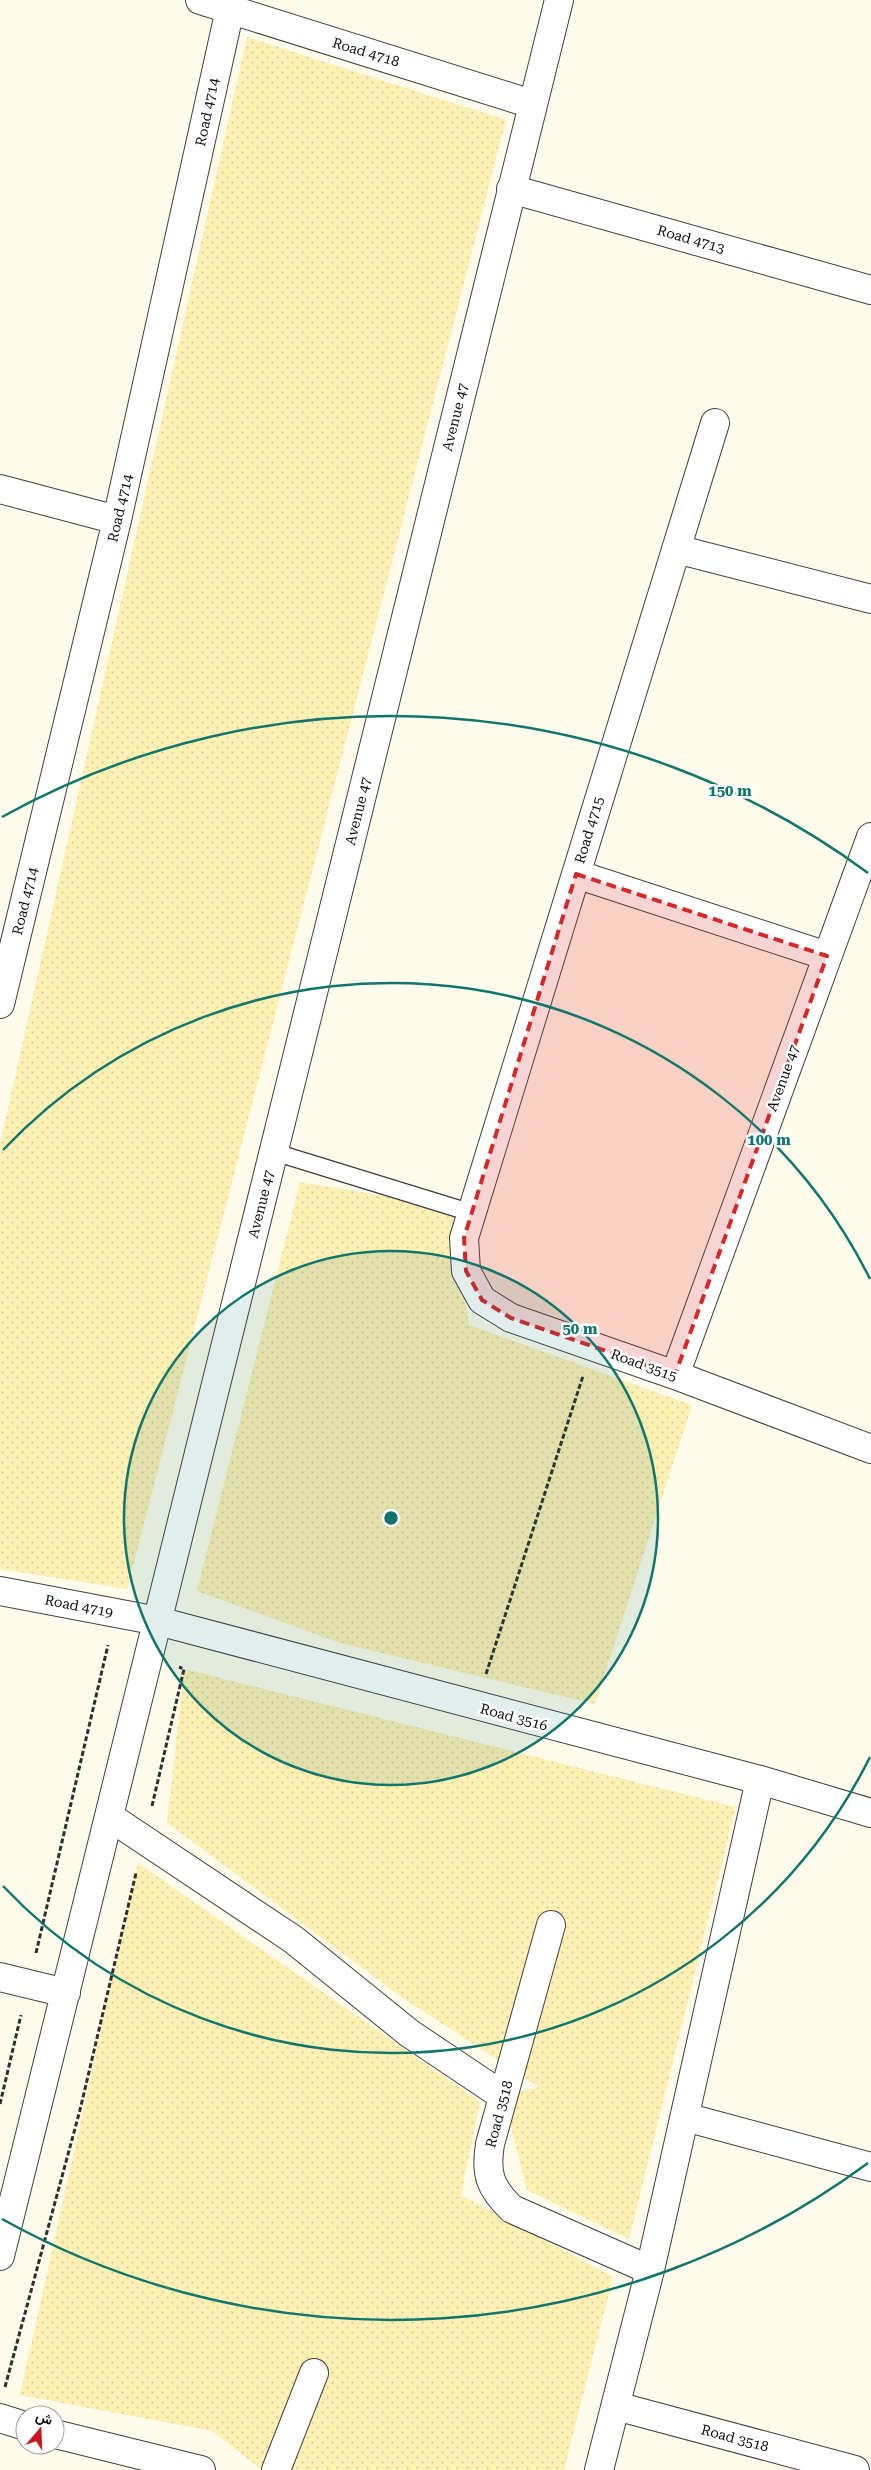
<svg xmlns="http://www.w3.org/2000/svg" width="871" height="2470" viewBox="0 0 871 2470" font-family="'Roboto Serif',Vazirmatn,serif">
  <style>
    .sand { fill: url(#sand-dots) }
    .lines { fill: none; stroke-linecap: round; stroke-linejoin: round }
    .lane-casing { stroke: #404040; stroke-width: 19 }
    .street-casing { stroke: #404040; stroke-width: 30 }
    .path { stroke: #2f2f2f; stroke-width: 3; stroke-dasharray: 5 2.5; stroke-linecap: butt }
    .lane { stroke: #fff; stroke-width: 16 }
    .street { stroke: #fff; stroke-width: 28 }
    .marked { fill: #d62828; fill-opacity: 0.2; stroke: #d62828; stroke-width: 4; stroke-dasharray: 10 6; stroke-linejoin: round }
    .ring { fill: none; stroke: #0f766e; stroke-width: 2.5 }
    .labels { text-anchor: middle; stroke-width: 5; stroke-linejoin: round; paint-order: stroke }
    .street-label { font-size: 14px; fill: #0d0d0d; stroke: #fff }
    .centre { fill: #0f766e; stroke: #fff; stroke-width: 2.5 }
    .ring-label { font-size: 15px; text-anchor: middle; font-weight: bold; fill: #0f766e; stroke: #fff; stroke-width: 5; stroke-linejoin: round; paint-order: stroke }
  </style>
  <defs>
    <pattern id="sand-dots" width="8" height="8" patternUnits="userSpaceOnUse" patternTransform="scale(1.25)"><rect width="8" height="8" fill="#fff0b4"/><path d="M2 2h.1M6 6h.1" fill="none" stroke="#d9cd9a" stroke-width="1.8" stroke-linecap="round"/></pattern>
  </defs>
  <rect width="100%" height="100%" fill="#fffcec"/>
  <path class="sand" d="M 247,37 L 506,120 L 127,1589 L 0,1569 L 0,1144 Z
    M 300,1182 L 451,1207 L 469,1325 L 692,1405 L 595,1704 L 340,1643 L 197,1591 Z
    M 184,1669 L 736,1807 L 629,2239 L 527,2190 L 503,2096 L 539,2087 L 400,1996 L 167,1823 Z
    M 138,1863 L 480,2102 L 461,2195 L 613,2277 L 564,2470 L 262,2470 L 212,2431 L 20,2395 Z"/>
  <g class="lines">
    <g class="lane-casing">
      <path id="lane" d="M 274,1152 L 472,1213"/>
    </g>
    <g class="street-casing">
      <path id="street" d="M 200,0 L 532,104
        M 511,189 L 871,290
        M 715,423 L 464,1238 L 466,1271 L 482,1300 L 511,1318 L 675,1375 L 871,1449
        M 0,489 L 117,520
        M 676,549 L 871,599
        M 576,874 L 827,956
        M 0,1004 L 117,520 L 230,9
        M 675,1375 L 871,837
        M 0,1591 L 158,1621 L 760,1780 L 871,1813
        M 110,1817 L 294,1940 L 409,2033 L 503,2096
        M 551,1925 L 490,2144 C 485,2174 490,2188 512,2209 L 650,2270
        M 0,1977 L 66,1993
        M 685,2117 L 871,2167
        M 0,2256 L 559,0
        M 616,2406 L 855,2470
        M 0,2418 L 25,2426
        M 55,2434 L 201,2470
        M 276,2470 L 314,2373
        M 599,2470 L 650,2270 L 760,1780"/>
    </g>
    <path class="path" d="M 486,1674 L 583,1376
      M 152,1806 L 184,1669 L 179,1667
      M 36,1953 L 108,1645
      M 0,2104 L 21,2015
      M 5,2387 L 80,2110 L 136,1873"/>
    <use href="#lane" class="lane"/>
    <use href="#street" class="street"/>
  </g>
  <path class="marked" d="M 576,874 L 827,956 L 675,1375 L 511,1318 L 482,1300 L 466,1271 L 464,1238 Z"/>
  <circle cx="391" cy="1518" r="267" fill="#0f766e" fill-opacity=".12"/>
  <g class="ring">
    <circle cx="391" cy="1518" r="267"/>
    <path d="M870 1757A535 535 0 0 1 3 1886M3 1150A535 535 0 0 1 870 1279"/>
    <path d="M868 2163A802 802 0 0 1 2 2219M2 817A802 802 0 0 1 868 873"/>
  </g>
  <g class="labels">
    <g class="street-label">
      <text transform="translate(366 52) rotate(17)" y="5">Road 4718</text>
      <text transform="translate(207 112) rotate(-78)" y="5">Road 4714</text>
      <text transform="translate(691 239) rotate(16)" y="5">Road 4713</text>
      <text transform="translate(455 417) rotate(-76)" y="5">Avenue 47</text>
      <text transform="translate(120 508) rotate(-77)" y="5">Road 4714</text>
      <text transform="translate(358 811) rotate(-76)" y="5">Avenue 47</text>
      <text transform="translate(589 830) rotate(-73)" y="5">Road 4715</text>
      <text transform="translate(25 901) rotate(-76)" y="5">Road 4714</text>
      <text transform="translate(783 1078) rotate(-70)" y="5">Avenue 47</text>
      <text transform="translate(261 1204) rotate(-76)" y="5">Avenue 47</text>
      <text transform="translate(644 1365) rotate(20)" y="5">Road 3515</text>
      <text transform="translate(79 1606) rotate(11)" y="5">Road 4719</text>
      <text transform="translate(514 1717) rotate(15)" y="5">Road 3516</text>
      <text transform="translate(499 2114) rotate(-75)" y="5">Road 3518</text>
      <text transform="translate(735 2438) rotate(15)" y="5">Road 3518</text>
    </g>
  </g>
  <circle cx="391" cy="1518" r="8" class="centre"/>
  <g class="ring-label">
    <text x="730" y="796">150 m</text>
    <text x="769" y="1145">100 m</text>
    <text x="580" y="1334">50 m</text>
  </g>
  <g transform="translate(40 2430) rotate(19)"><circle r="24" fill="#ffffff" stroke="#9e9e9e"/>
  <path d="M0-4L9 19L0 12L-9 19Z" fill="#c9181d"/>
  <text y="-8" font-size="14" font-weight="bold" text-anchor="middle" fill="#0d0d0d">ش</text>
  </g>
</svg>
